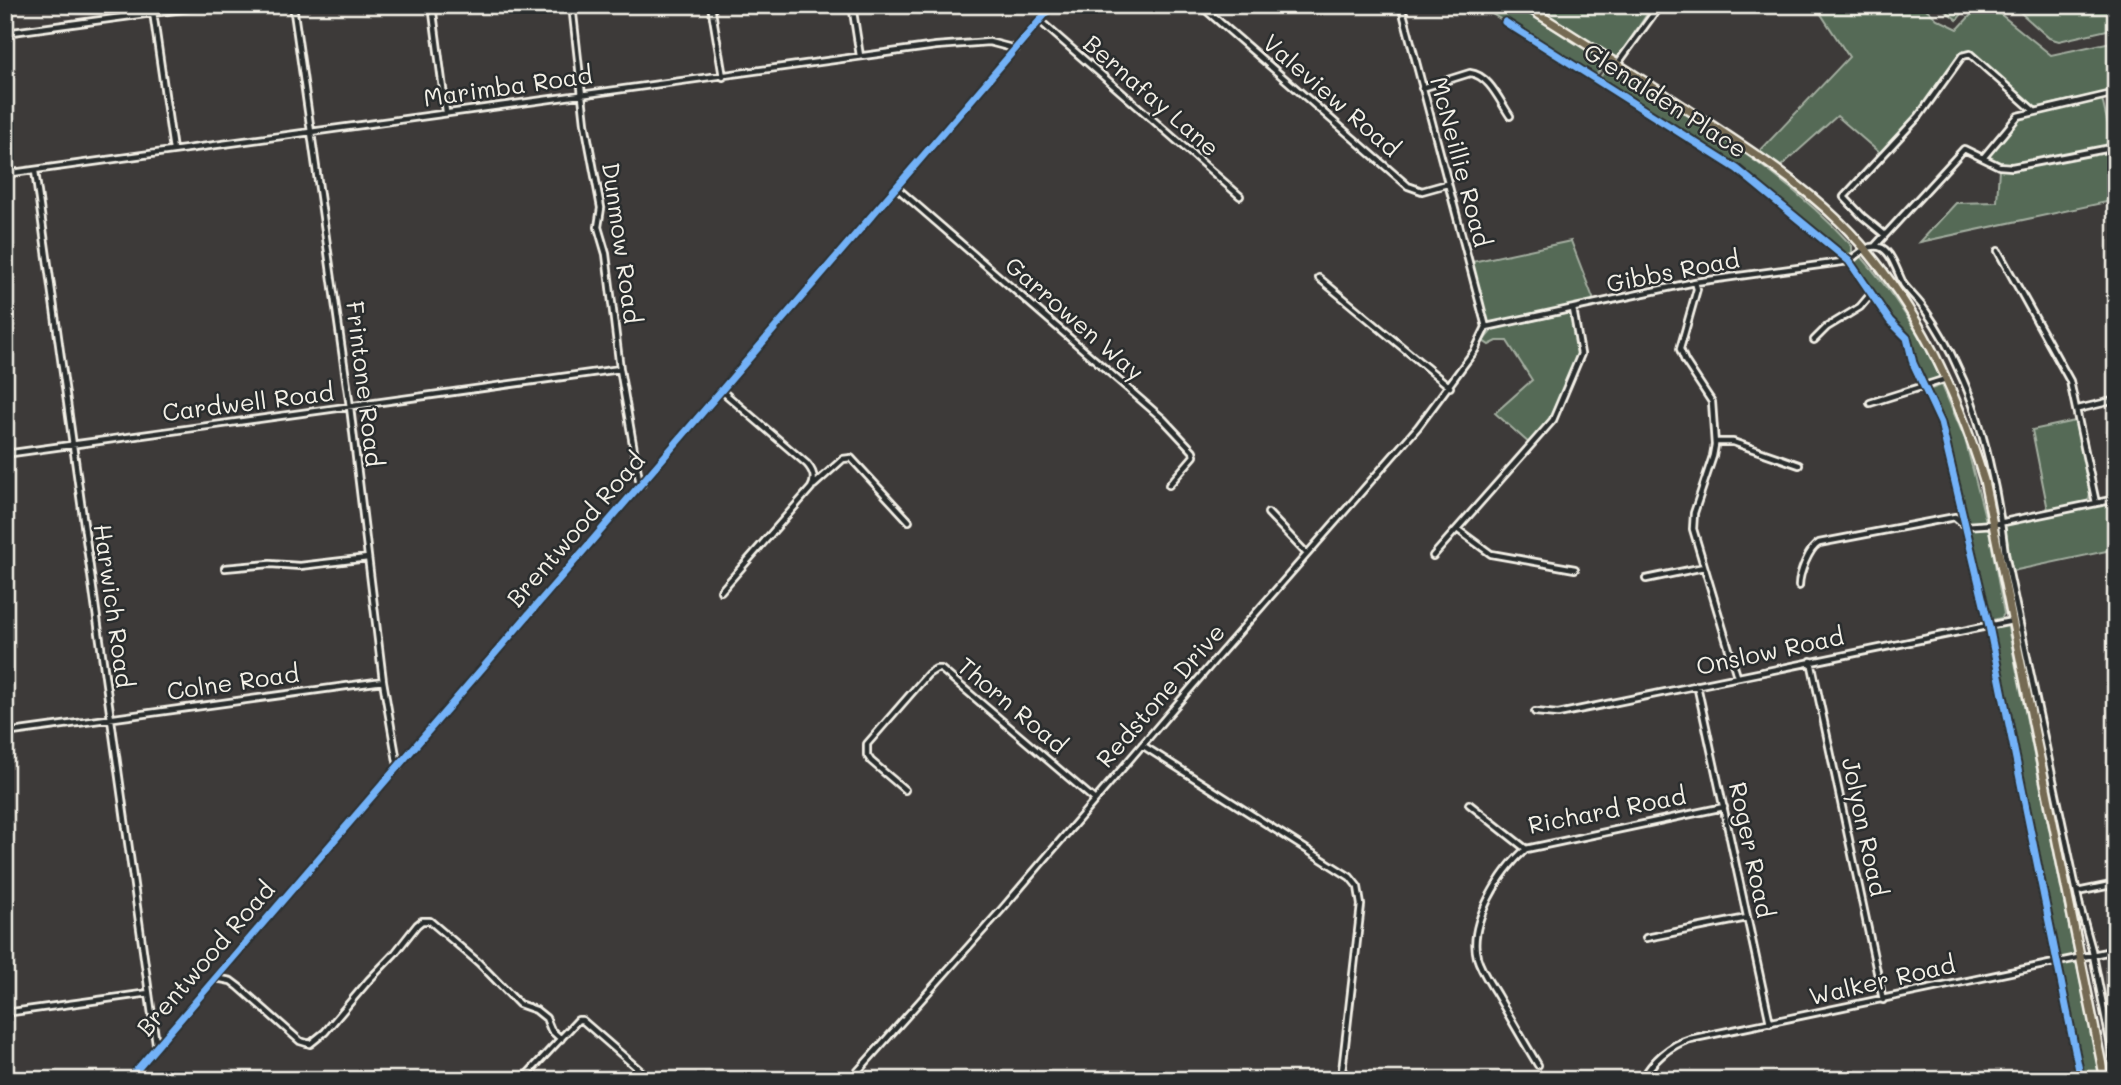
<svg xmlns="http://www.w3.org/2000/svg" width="2121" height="1085" viewBox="0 0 2121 1085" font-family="Mali,sans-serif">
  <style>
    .green { fill: #546b57; stroke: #a4aea0; stroke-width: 2 }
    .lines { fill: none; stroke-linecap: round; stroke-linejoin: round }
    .minor-casing { stroke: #f4f1e8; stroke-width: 10 }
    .trunk-casing { stroke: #f4f1e8; stroke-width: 12 }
    .minor { stroke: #2a2d2e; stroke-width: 4.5 }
    .trunk { stroke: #756b52; stroke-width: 7 }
    .cycleway-casing { stroke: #2a2d2e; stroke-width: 11 }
    .cycleway { stroke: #73b2f8; stroke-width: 7 }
    .labels { text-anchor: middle; stroke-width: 5; stroke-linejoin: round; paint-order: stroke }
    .street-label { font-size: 24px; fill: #f4f1e8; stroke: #2a2d2e }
  </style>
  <rect width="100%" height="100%" fill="#3d3a39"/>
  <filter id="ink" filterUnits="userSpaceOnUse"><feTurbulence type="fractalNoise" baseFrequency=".0143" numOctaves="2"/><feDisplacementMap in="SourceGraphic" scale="14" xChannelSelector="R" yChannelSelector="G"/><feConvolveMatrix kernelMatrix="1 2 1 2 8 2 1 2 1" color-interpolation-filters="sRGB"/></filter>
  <g filter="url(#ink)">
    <path class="green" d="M 1477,5 L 1515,5 L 1603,61 L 1604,66 L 1598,73 L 1594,75 Z
      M 1533,5 L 1653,5 L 1620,55 L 1615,57 Z
      M 1815,5 L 1922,5 L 1937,19 L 1958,29 L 1980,5 L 1989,5 L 2051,55 L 2116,41 L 2116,90 L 2034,108 L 1970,52 L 1964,51 L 1917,115 L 1881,154 L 1837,116 L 1779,168 L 1759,152 L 1849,57 Z
      M 1939,5 L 1969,5 L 1957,20 Z
      M 2012,5 L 2116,5 L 2116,28 L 2059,41 L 2049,38 Z
      M 1609,65 C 1694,120 1783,170 1852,246 L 1852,252 L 1845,256 L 1738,168 L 1602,80 L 1601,76 Z
      M 2102,99 L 2113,146 L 2012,165 L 1999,164 L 1986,157 L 2019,117 Z
      M 2114,149 L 2116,200 L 1920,242 L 1956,203 L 1997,202 L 1999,168 Z
      M 1571,241 L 1593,298 L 1592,303 L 1487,323 L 1472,262 Z
      M 1861,256 C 1892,292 1919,331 1939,375 L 1938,378 L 1925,383 L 1914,361 L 1908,338 L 1891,319 L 1853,264 Z
      M 1569,313 C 1577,324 1581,345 1578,358 L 1546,425 L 1530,444 L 1495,413 L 1532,380 L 1507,341 L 1497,341 L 1489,345 L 1483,341 L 1493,329 Z
      M 1942,385 L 1965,439 L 1986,521 C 1980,526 1973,526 1965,523 L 1943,423 L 1928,390 Z
      M 2075,421 L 2090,493 L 2089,499 L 2084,503 L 2048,510 L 2032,430 Z
      M 2116,501 L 2116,549 L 2012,571 L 2005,527 L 2007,524 Z
      M 1985,527 L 1989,530 L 2004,614 L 2001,618 L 1989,621 L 1967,529 Z
      M 2007,623 L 2075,955 L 2073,958 L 2058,961 L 1990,626 Z
      M 2076,961 L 2101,1080 L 2082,1080 L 2059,966 Z"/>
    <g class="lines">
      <g class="minor-casing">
        <path id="minor" d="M 152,5 L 173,150
          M 293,5 L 350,407 L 383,681 L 398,767
          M 432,5 L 446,112
          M 572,5 L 585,123 L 601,208 L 598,227 L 606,254 L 620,369 L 639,479 L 642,484
          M 711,5 L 723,77
          M 852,5 L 860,56
          M 1200,5 L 1408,186 L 1422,191 L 1447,184
          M 1401,5 L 1486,327
          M 1040,21 L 1240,196
          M 1505,22 L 1737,169 L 1849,261 L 1890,321 L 1907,338 L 1913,363 L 1941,423 L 1989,626 L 2081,1080
          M 5,33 L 212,5
          M 1618,63 L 1660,5
          M 1422,88 L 1470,73 C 1489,75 1499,100 1510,116
          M 1983,158 L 2018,116 L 2116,93
          M 35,171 L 156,1044
          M 5,174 L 936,46 L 989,42 L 1016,49
          M 897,188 L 1163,419 L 1193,451 L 1194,456 L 1169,485
          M 1885,235 L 1862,216 L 1844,197 L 1919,116 L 1962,56 L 1970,54 L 2034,111
          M 1875,246 L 1964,149 L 1999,166 L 2012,167 L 2116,147
          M 1998,251 L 2070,381 L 2096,503
          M 1319,278 L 1450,387
          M 1695,282 L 1697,289 L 1680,349 L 1685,361 L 1712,402 L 1715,445 L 1713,456 L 1694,513 L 1693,529 L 1737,676
          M 1486,327 L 1695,282 L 1849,261 C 1858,254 1870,242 1882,248 C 1893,254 1898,275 1904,285 C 1910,293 1919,301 1925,310 C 1938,328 1950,350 1959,371 C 1983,420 1999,499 2005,554 L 2080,907 L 2092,950 L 2116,1071
          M 1814,340 L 1827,327 L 1860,307 L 1871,294
          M 1870,403 L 1946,379
          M 2078,409 L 2116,400
          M 1715,442 L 1733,442 L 1799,465
          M 5,454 L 620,369
          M 814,485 L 843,459 L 851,458 L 909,521
          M 1268,513 L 1307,554
          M 1457,529 L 1491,554 L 1575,569
          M 1433,556 L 1553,420 L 1581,354 L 1573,309
          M 225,568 L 270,564 L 300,566 L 368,558
          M 1646,579 L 1704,567
          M 1799,586 C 1799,574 1809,548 1819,543 L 1955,517 L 1965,526 L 1994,524 L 2116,499
          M 721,591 L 811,488 C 816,479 814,472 807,464 L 722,391
          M 1811,661 L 1883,1000
          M 1697,685 L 1770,1023
          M 1535,712 L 1558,714 L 2012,621
          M 5,733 L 383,681
          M 1142,745 L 1350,877 L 1358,887 L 1361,905 L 1341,1080
          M 905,790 L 871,761 L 867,755 L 867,744 L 928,674 L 936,669 L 941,669 L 1095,800
          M 1469,804 L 1526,849 L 1724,807
          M 1526,849 C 1501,870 1468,923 1477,957 C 1481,971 1490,983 1497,995 C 1511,1019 1524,1042 1538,1065
          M 2077,892 L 2116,884
          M 1646,938 L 1747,918
          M 216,978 L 231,981 L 239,987 L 300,1041 L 310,1044 L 325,1032 L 369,980 L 395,953 L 417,925 L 422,921 L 430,921 L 479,963 L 519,1004 L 536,1010 L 546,1018 L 551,1030 L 561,1039
          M 5,1013 L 149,993
          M 128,1080 L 1053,5
          M 522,1080 L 578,1020 L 582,1020 L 651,1080
          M 850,1080 L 1002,909 L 1214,661 L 1418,427 L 1475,350 L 1486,327
          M 1642,1080 C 1652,1061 1670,1045 1690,1039 L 2116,950"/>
      </g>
      <g class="trunk-casing">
        <path id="trunk" d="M 1524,5 C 1580,40 1635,75 1690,111 C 1742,145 1795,178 1840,222 C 1911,292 1955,385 1984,480 L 2105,1080"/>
      </g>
      <use href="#minor" class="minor"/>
      <use href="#trunk" class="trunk"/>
      <g class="cycleway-casing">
        <path id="cycleway" d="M 1505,22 L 1737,169 L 1849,261 L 1890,321 L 1907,338 L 1913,363 L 1941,423 L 1989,626 L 2081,1080
          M 128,1080 L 1053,5"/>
      </g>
      <use href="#cycleway" class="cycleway"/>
    </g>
  </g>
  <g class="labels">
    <g class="street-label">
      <text transform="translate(508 87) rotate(-8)" y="8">Marimba Road</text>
      <text transform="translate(1151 96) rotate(41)" y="8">Bernafay Lane</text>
      <text transform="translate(1331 96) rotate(41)" y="8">Valeview Road</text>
      <text transform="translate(1665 101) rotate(33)" y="8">Glenalden Place</text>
      <text transform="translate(1460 162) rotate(75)" y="8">McNeillie Road</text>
      <text transform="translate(621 243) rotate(82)" y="8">Dunmow Road</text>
      <text transform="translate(1673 272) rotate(-11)" y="8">Gibbs Road</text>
      <text transform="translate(1074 319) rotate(41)" y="8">Garrowen Way</text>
      <text transform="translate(364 384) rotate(83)" y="8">Frintone Road</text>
      <text transform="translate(248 403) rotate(-7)" y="8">Cardwell Road</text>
      <text transform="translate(576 530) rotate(-49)" y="8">Brentwood Road</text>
      <text transform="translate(113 606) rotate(82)" y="8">Harwich Road</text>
      <text transform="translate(1770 652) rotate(-12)" y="8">Onslow Road</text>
      <text transform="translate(233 683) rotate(-8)" y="8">Colne Road</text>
      <text transform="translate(1161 696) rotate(-49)" y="8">Redstone Drive</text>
      <text transform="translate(1012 706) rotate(40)" y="8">Thorn Road</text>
      <text transform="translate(1607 811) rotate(-11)" y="8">Richard Road</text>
      <text transform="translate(1864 827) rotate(78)" y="8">Jolyon Road</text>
      <text transform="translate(1751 850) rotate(78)" y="8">Roger Road</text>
      <text transform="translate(206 959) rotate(-49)" y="8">Brentwood Road</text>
      <text transform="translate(1882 981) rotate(-13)" y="8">Walker Road</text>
    </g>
  </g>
  <rect width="2121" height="1085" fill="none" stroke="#2a2d2e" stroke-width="28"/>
  <rect x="14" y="14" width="2093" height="1057" fill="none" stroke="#f4f1e8" stroke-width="2.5" filter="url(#ink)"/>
</svg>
